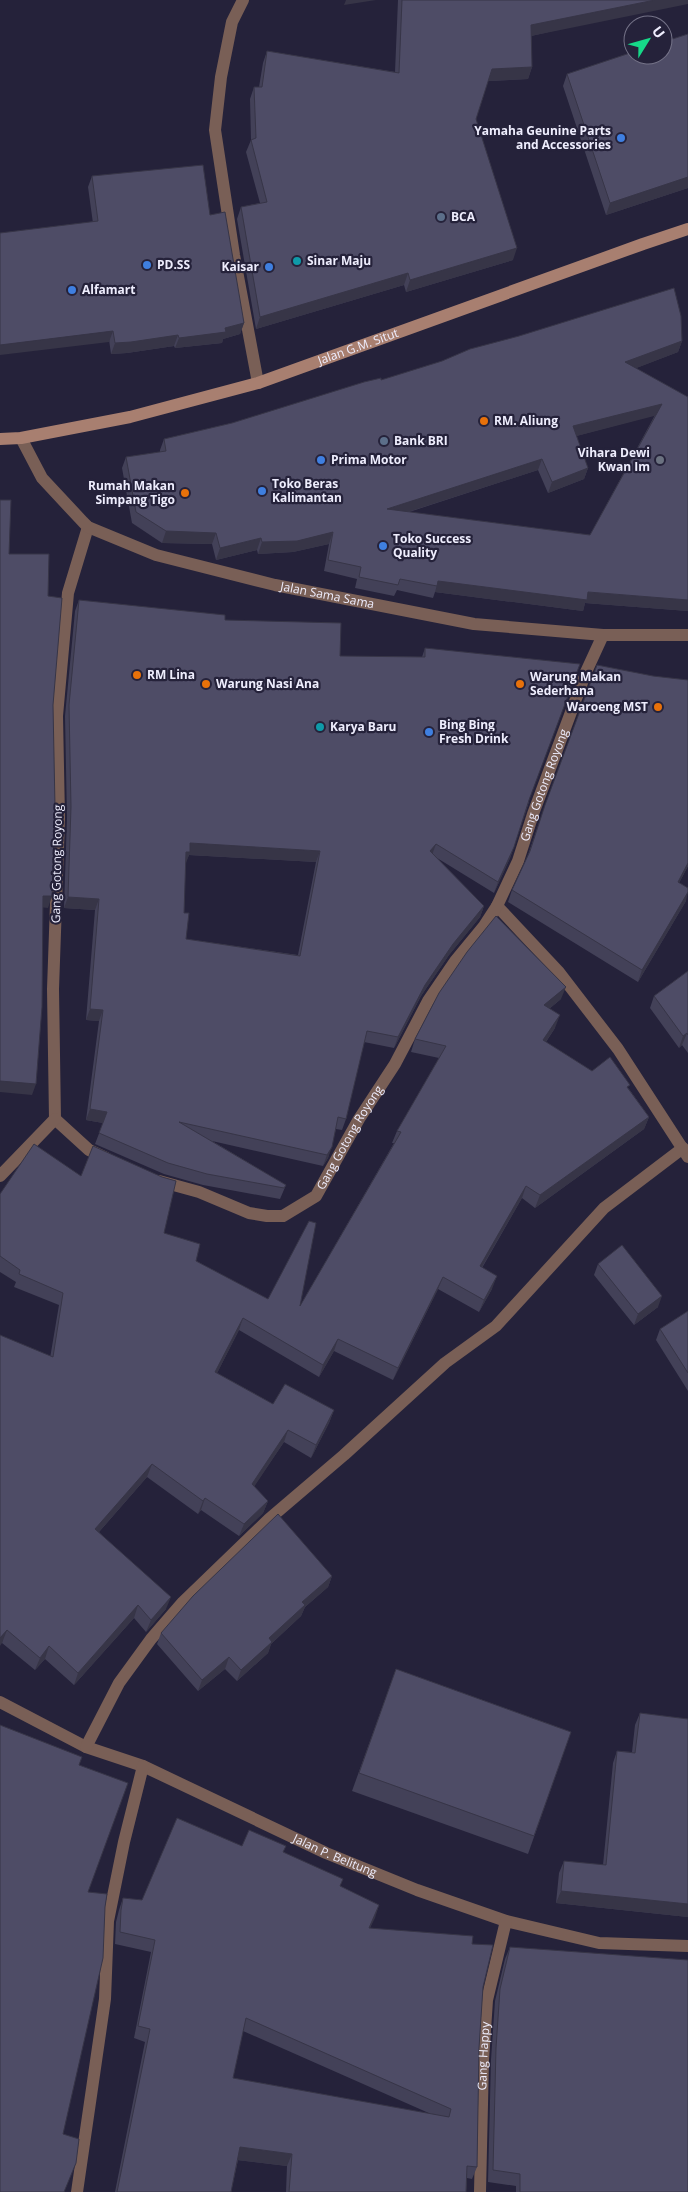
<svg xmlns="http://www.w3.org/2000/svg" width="688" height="2192" viewBox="0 0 688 2192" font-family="'Open Sans',sans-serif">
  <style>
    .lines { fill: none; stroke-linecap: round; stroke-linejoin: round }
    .minor { stroke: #795f56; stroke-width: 12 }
    .tertiary { stroke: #795f56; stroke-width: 12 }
    .secondary { stroke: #a87f70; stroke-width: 12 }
    .wall { fill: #434158; fill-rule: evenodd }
    .shaded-wall { fill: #373547 }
    .building { fill: #4e4c66; stroke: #373547; fill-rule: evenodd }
    .shop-dot { fill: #3f7fe0; stroke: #25223a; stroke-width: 2 }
    .service-dot { fill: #5c6f8a; stroke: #25223a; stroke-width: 2 }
    .culture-dot { fill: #0f9aa8; stroke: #25223a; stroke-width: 2 }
    .food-dot { fill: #e8710a; stroke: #25223a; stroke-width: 2 }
    .worship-dot { fill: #6b7280; stroke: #25223a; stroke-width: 2 }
    .labels { text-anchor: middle; stroke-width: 4.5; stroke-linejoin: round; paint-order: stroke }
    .poi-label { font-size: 12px; font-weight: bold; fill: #eeedfd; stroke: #25223a; text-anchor: start }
    .street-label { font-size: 12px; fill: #eeedfd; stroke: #25223a }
  </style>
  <rect width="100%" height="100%" fill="#25223a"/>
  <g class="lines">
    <g class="minor">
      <path d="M 243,0 L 232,22 L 221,77 L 215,130 L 234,255 L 258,383"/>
      <path d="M 88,527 L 68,593 L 57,716 L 59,818 L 53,989 L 55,1119 L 89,1150 L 106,1158"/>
      <path d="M 497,906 L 558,971 L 618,1049 L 688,1157"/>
      <path d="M 0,1176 L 55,1119"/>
      <path id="s1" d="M 159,1181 L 199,1192 L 249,1213 L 267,1216 L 283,1216 L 316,1196 L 359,1119 L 395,1064 L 428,1001 L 456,960 L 484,926 L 497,906 L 518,861 L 533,814 L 586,672 L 603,635"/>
      <path id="s2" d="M 0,1702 L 86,1747 L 143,1766 L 326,1853 L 417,1890 L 506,1921 L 599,1943 L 688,1946"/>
      <path d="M 86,1747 L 119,1683 L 151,1639 L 183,1602 L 269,1519 L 344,1455 L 445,1363 L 496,1326 L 604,1208 L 683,1148"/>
      <path d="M 77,2192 L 105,1999 L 108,1921 L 124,1842 L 143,1766"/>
      <path id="s3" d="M 480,2192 L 483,2060 L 487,2000 L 506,1921"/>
    </g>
    <path class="tertiary" id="s4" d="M 21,438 L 42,478 L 83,522 L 88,527 L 156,555 L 275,585 L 474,624 L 603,635 L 688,635"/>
    <path class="secondary" id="s5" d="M 0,439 L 21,438 L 130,417 L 258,383 L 643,244 L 688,229"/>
  </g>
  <path class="wall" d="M 398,0 L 688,0 L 531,36 L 532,67 L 528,79 L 488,81 L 476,119 L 513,260 L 406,292 L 404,285 L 256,329 L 237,219 L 241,207 L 260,203 L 246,152 L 251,140 L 250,99 L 254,87 L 259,87 L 263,63 L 267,51 L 395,72 Z
    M 688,34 L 688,188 L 606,215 L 563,86 L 567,74 Z
    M 92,176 L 210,215 L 244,323 L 240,334 L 223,339 L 222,343 L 175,348 L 174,346 L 127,353 L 111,354 L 88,187 Z
    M 682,341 L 678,352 L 636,368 L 688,397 L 688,611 L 585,603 L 583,611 L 435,592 L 433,598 L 397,590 L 394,596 L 355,588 L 357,579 L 324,571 L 329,544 L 293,552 L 258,554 L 257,550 L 216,560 L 212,544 L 162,543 L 132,523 L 122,468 L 126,457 L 160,452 L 160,450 L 164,439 L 232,423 L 381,380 ZM 655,415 L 590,535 L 409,512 L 538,470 L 548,493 L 584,479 L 588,468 L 576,436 Z
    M 79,600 L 225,620 L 340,656 L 422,657 L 425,648 L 529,802 L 510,858 L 494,893 L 437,858 L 484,906 L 480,917 L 449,955 L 421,996 L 394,1048 L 364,1042 L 346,1119 L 342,1130 L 336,1129 L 328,1158 L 323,1166 L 212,1141 L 286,1185 L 280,1199 L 203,1185 L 164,1174 L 95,1144 L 103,1123 L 86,1120 L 99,1021 L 86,1020 L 95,910 L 64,908 L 67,818 L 65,716 L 75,611 ZM 189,855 L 316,862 L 298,955 L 186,939 L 184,913 L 185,863 Z
    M 597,665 L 688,866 L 679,883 L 686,901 L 638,982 L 508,902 L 512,890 L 528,855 L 541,817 Z
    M 688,971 L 688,1053 L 682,1045 L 679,1048 L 650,1008 L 654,996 Z
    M 561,999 L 549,1009 L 555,1028 L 546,1042 L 592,1071 L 629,1089 L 649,1117 L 644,1129 L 535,1208 L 522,1198 L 482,1268 L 492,1289 L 479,1312 L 438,1289 L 393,1380 L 334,1351 L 319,1377 L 239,1330 L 217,1373 L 273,1404 L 334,1410 L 329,1423 L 311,1458 L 284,1442 L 254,1486 L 268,1501 L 263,1513 L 239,1536 L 201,1510 L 198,1514 L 147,1477 L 99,1532 L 166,1609 L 146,1632 L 134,1618 L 74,1685 L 45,1659 L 35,1670 L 2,1643 L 59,1305 L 14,1287 L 16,1282 L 0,1272 L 0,1194 L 164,1233 L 196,1261 L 268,1299 L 300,1306 L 394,1143 L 392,1143 L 397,1131 L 439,1058 L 411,1052 L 415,1039 Z
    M 598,1264 L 658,1307 L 634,1325 L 594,1275 Z
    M 688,1311 L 688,1391 L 656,1340 L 660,1329 Z
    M 332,1576 L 328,1587 L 305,1607 L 301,1616 L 271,1644 L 268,1653 L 237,1681 L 225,1669 L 198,1691 L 157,1644 L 161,1633 Z
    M 396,1669 L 571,1732 L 528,1854 L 352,1791 Z
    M 640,1713 L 688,1719 L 688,1917 L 556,1903 L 559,1873 L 564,1861 L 603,1865 L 613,1763 L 617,1751 L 632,1752 L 635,1725 Z
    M 242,1846 L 284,1852 L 340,1886 L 379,1905 L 370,1928 L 472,1944 L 483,1987 L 479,2048 L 477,2167 L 472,2179 L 467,2178 L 466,2192 L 286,2192 L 287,2166 L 238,2160 L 231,2192 L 115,2192 L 145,2042 L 134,2038 L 151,1952 L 115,1944 L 116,1922 L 119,1910 L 123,1898 L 142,1900 ZM 243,2031 L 431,2114 L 233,2078 Z
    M 510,1947 L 688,2192 L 516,2192 L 516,2186 L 488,2182 L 491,2060 L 495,2001 L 505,1959 Z"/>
  <path class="shaded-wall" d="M 346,0 L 376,0 L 344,5 Z
    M 655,0 L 688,0 L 688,4 L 526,37 L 531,25 Z
    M 532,67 L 528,79 L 488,81 L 492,69 Z
    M 688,177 L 688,188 L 606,215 L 610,203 Z
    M 517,248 L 513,260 L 406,292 L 410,280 Z
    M 408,273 L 404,285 L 256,329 L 260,317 Z
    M 244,323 L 240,334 L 223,339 L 222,343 L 175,348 L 179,338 L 225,328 Z
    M 113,331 L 109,342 L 0,355 L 0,345 Z
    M 178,335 L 174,346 L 127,353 L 111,354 L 115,343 Z
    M 682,341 L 678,352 L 621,374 L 625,362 Z
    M 662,404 L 658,415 L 569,438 L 573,426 Z
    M 542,459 L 538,470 L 383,520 L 387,509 Z
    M 588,468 L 584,479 L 548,493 L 552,482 Z
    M 166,531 L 216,533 L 212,544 L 162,543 Z
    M 333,532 L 329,544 L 293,552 L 258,554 L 262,542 Z
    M 261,538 L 257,550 L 216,560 L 220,548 Z
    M 438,581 L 688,600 L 688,611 L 585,603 L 583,611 L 435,592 Z
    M 190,843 L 320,851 L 316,862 L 189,855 L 186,863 L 182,863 Z
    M 436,844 L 432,855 L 430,851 Z
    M 514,847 L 510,858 L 494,893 L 498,882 Z
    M 688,863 L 688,866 L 673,894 L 678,882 Z
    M 688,892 L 686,901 L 638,982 L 642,970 Z
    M 43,896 L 52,896 L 48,908 L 39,907 Z
    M 68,897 L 99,899 L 95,910 L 64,908 Z
    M 484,906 L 480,917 L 449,955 L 421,996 L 394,1048 L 398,1037 L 425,985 L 453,944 Z
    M 566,987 L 561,999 L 539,1017 L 544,1005 Z
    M 90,1009 L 103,1010 L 99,1021 L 86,1020 Z
    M 560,1015 L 555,1028 L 539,1052 L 543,1040 Z
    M 687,1033 L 682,1045 L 679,1048 L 683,1036 Z
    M 0,1081 L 36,1084 L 32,1095 L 0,1092 Z
    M 90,1109 L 107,1112 L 103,1123 L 86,1120 Z
    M 649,1117 L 644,1129 L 535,1208 L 540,1195 Z
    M 332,1147 L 328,1158 L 323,1166 L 327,1155 Z
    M 526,1186 L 522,1198 L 475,1279 L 480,1266 Z
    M 497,1276 L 492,1289 L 479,1312 L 484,1300 Z
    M 443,1277 L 438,1289 L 393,1380 L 398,1368 Z
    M 662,1296 L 658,1307 L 634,1325 L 638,1314 Z
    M 243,1318 L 239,1330 L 211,1385 L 215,1372 Z
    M 338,1339 L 334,1351 L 319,1377 L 323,1365 Z
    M 334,1410 L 329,1423 L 311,1458 L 316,1445 Z
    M 288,1430 L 284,1442 L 248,1496 L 252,1484 Z
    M 152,1464 L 147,1477 L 91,1541 L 95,1529 Z
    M 205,1498 L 201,1510 L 198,1514 L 203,1501 Z
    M 268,1501 L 263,1513 L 239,1536 L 244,1524 Z
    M 332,1576 L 328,1587 L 305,1607 L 301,1616 L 271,1644 L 268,1653 L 237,1681 L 241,1670 L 269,1638 L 302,1602 Z
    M 171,1597 L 166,1609 L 146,1632 L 151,1620 Z
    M 138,1605 L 134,1618 L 74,1685 L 78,1673 Z
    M 7,1630 L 2,1643 L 0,1646 L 0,1638 Z
    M 49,1646 L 45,1659 L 35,1670 L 40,1658 Z
    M 229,1657 L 225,1669 L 198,1691 L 202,1680 Z
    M 561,1891 L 688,1904 L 688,1917 L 556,1903 Z
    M 379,1905 L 375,1918 L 364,1940 L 369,1928 Z
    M 240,2147 L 292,2154 L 287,2166 L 236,2160 Z"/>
  <path class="building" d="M 402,0 L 655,0 L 531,25 L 532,67 L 492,69 L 476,119 L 517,248 L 410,280 L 408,273 L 260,317 L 241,207 L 267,202 L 251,140 L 256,138 L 254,87 L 262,87 L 267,51 L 399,73 Z
    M 688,34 L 688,177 L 610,203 L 567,74 L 633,52 L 633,55 L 663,55 L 663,42 Z
    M 203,165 L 210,215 L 225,212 L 244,323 L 225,328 L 226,332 L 179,338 L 178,335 L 131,342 L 115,343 L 113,331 L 0,345 L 0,233 L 98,221 L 92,176 Z
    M 674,288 L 681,316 L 682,341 L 625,362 L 688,397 L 688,600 L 588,592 L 587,600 L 438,581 L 437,586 L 400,579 L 398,585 L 359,577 L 361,567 L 328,560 L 333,532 L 297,541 L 262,542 L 261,538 L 220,548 L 216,533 L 166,531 L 136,512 L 126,457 L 166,451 L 164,439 L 232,423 L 364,382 L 381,378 L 381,380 L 442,361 L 470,349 L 519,336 ZM 662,404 L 590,535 L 387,509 L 542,459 L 552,482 L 588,468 L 573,426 Z
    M 0,500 L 11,500 L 9,554 L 49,554 L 48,596 L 62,598 L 53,705 L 55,807 L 52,896 L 43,896 L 42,1007 L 36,1084 L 0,1081 Z
    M 79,600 L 225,615 L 225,620 L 341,623 L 340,656 L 425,657 L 425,648 L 580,664 L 529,800 L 514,847 L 498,882 L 436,844 L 430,851 L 484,906 L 453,944 L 425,985 L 398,1037 L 367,1031 L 346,1119 L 338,1117 L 332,1147 L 327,1155 L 179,1122 L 286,1185 L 284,1188 L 207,1174 L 168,1163 L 99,1133 L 107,1112 L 90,1109 L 103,1010 L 90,1009 L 99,899 L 68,897 L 71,807 L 69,705 ZM 190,843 L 320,851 L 300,956 L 186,939 L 189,913 L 184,913 L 186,852 L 190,852 Z
    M 597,665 L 653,676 L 688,680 L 688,863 L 678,882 L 688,888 L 688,892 L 642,970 L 512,890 L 530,851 L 545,805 Z
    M 496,916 L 566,987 L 544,1005 L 560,1015 L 543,1040 L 592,1071 L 610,1057 L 630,1085 L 627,1087 L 649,1117 L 540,1195 L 526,1186 L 480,1266 L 497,1276 L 484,1300 L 443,1277 L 398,1368 L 338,1339 L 323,1365 L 243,1318 L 215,1372 L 273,1404 L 285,1384 L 334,1410 L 316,1445 L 288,1430 L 252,1484 L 268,1501 L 244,1524 L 205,1498 L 203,1501 L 152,1464 L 95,1529 L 171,1597 L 151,1620 L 138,1605 L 78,1673 L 49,1646 L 40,1658 L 7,1630 L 0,1638 L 0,1335 L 53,1357 L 63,1293 L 19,1274 L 20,1270 L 0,1256 L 0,1194 L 34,1144 L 81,1176 L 93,1146 L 162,1177 L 176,1181 L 164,1233 L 200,1244 L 196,1261 L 268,1299 L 309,1221 L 316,1223 L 300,1306 L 401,1132 L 397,1131 L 446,1046 L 415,1039 L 439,993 L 467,952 Z
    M 688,971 L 688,1035 L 687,1033 L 683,1036 L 654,996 Z
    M 622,1245 L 662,1296 L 638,1314 L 598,1264 Z
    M 688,1311 L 688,1373 L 660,1329 Z
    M 278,1514 L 332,1576 L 302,1602 L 305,1605 L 269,1638 L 272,1642 L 241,1670 L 229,1657 L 202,1680 L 161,1633 L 193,1596 Z
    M 396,1669 L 571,1732 L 534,1836 L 359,1773 Z
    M 640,1713 L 688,1719 L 688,1904 L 561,1891 L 564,1861 L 606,1865 L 617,1751 L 635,1753 Z
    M 0,1725 L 82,1757 L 79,1765 L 128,1783 L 88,1892 L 107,1894 L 105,1907 L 103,1958 L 63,2134 L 79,2139 L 76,2163 L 64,2192 L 0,2192 Z
    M 177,1818 L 242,1846 L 249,1830 L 286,1846 L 283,1852 L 343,1879 L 340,1886 L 379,1905 L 369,1928 L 473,1936 L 472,1944 L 493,1945 L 483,1987 L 479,2048 L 477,2167 L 467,2166 L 466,2192 L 289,2192 L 292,2154 L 240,2147 L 231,2192 L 117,2192 L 150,2029 L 138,2026 L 155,1940 L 120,1932 L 121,1910 L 123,1898 L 142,1900 ZM 246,2018 L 451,2109 L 449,2117 L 233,2078 Z
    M 510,1947 L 688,1960 L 688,2192 L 520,2192 L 520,2174 L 493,2170 L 496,2048 L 500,1989 Z"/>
  <g class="shop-dot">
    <circle cx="621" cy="138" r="5"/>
    <circle cx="147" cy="265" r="5"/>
    <circle cx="269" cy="267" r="5"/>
    <circle cx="72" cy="290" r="5"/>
    <circle cx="321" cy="460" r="5"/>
    <circle cx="262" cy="491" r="5"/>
    <circle cx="383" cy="546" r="5"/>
    <circle cx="429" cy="732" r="5"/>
  </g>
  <g class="service-dot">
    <circle cx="441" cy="217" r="5"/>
    <circle cx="384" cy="441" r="5"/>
  </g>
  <g class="culture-dot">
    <circle cx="297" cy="261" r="5"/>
    <circle cx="320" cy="727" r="5"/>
  </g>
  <g class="food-dot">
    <circle cx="484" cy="421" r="5"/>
    <circle cx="185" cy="493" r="5"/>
    <circle cx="137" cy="675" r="5"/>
    <circle cx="206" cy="684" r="5"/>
    <circle cx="520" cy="684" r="5"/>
    <circle cx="658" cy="707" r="5"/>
  </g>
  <circle class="worship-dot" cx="660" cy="460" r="5"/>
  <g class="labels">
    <g class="poi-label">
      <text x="611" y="135" text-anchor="end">Yamaha Geunine Parts<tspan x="611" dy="14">and Accessories</tspan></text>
      <text x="451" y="221">BCA</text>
      <text x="307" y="265">Sinar Maju</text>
      <text x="157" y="269">PD.SS</text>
      <text x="259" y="271" text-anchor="end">Kaisar</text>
      <text x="82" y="294">Alfamart</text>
      <text x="494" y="425">RM. Aliung</text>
      <text x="394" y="445">Bank BRI</text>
      <text x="650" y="457" text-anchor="end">Vihara Dewi<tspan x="650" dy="14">Kwan Im</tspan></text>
      <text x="331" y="464">Prima Motor</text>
      <text x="272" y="488">Toko Beras<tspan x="272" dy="14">Kalimantan</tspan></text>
      <text x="175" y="490" text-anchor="end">Rumah Makan<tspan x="175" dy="14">Simpang Tigo</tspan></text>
      <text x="393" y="543">Toko Success<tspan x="393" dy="14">Quality</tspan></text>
      <text x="147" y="679">RM Lina</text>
      <text x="530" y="681">Warung Makan<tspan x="530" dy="14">Sederhana</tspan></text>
      <text x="216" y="688">Warung Nasi Ana</text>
      <text x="648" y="711" text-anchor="end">Waroeng MST</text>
      <text x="439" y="729">Bing Bing<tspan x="439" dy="14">Fresh Drink</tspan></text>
      <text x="330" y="731">Karya Baru</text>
    </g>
    <g class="street-label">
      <text dy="4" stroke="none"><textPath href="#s5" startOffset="371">Jalan G.M. Situt</textPath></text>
      <text dy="4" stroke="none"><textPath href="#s4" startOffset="362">Jalan Sama Sama</textPath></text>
      <text dy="4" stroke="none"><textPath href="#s1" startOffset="641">Gang Gotong Royong</textPath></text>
      <text transform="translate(57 864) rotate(-89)" y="4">Gang Gotong Royong</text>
      <text dy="4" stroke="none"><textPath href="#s1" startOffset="236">Gang Gotong Royong</textPath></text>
      <text dy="4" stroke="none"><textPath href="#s2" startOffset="369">Jalan P. Belitung</textPath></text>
      <text dy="4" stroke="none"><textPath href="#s3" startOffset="136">Gang Happy</textPath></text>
    </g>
  </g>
  <g transform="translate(648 40) rotate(53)"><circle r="24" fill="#25223a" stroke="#757388"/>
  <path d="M0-4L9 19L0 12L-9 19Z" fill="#16d989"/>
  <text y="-8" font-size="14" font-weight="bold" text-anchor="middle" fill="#eeedfd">U</text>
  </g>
</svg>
